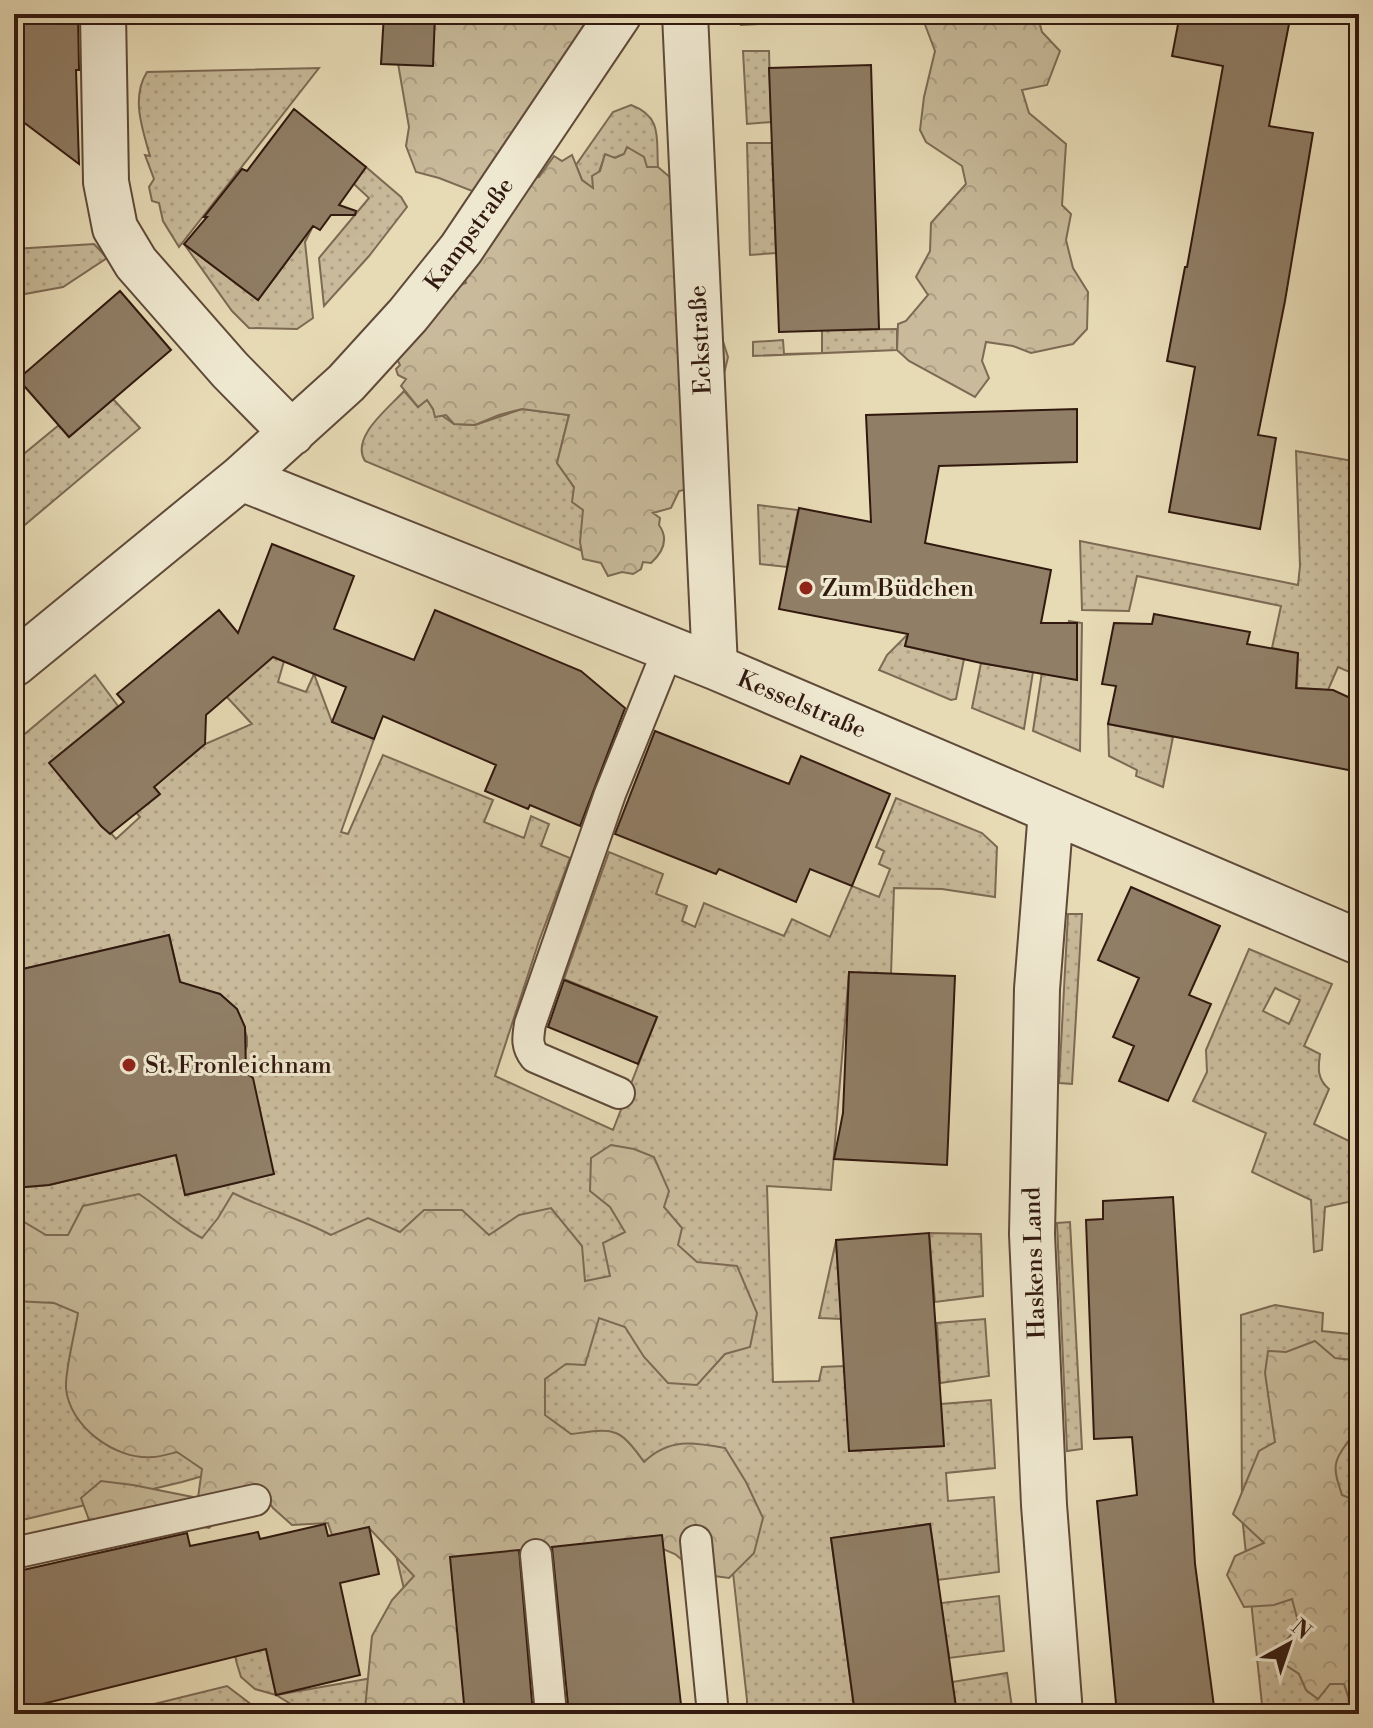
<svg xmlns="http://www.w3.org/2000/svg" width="1373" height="1728" viewBox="0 0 1373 1728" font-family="'Libre Bodoni',serif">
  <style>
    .grass { fill: url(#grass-dots); stroke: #7d6a54; stroke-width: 2; fill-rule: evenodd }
    .forest { fill: url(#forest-crowns); stroke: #7d6a54; stroke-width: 2 }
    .building { fill: #907e66; stroke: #32190f; stroke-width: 2 }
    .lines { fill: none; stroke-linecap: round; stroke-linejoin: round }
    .lane-casing { stroke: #5f4a39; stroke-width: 34 }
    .street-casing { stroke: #5f4a39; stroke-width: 48 }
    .lane { stroke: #efe8d0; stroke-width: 30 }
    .street { stroke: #efe8d0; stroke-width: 44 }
    .poi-dot { fill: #8f2418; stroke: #efe8d0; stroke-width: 3 }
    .labels { text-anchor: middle; stroke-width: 6; stroke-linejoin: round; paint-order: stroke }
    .street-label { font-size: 24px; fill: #32190f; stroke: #efe8d0 }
    .poi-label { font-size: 24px; fill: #32190f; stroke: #efe8d0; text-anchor: start }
  </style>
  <defs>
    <pattern id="grass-dots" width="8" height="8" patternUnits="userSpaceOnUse" patternTransform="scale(2)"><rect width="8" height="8" fill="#c8ba9a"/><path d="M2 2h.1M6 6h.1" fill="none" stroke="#ac9f84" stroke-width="1.8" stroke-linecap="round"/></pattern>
    <pattern id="forest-crowns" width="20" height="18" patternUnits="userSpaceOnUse" patternTransform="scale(2)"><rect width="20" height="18" fill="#c8ba9a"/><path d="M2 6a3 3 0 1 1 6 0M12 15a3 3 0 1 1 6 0" fill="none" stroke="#ac9f84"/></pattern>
  </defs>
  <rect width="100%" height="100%" fill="#e7dbb6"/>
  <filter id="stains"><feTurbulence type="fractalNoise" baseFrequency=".0025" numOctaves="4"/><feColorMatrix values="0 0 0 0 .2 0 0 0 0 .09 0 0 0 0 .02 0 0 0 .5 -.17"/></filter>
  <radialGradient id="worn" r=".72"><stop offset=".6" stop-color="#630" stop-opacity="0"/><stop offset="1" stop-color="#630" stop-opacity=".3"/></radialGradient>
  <path class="grass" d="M 741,14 L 871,14 L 871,18 L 741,25 Z
    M 743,51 L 769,51 L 771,122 L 747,124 Z
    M 319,68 L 179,247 L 163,221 L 159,203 L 152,201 L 149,187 L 154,179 L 145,155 L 150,156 C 142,128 131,97 147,72 Z
    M 631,105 C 663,117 656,138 658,167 L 647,167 L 624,154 L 614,158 L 605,155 L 593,189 L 582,180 L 576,165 L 613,112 Z
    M 747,143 L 772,143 L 776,253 L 750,255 Z
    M 366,167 L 401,197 L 407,207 L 369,256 L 324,306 L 319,258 L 369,198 L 354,184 Z
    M 313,226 L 305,242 L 313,318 L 297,329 L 249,328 L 232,311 L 184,244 L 258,300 Z
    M 94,244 L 107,258 L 63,287 L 14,296 L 14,249 Z
    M 897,329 L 897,350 L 753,356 L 753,342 L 783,340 L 784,354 L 822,353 L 822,330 Z
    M 404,391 L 418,407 L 427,399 L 433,409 L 454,424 L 475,425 L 522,409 L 569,415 L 557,463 C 568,478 584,498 584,517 C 584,529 580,539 582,551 L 365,461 C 350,437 389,408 404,391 Z
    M 113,399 L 140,428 L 14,534 L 14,462 L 59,425 L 69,437 Z
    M 1296,451 L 1359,462 L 1359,676 L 1338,667 L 1328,690 L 1297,688 L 1298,653 L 1272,648 L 1281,606 L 1137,576 L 1129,611 L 1082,610 L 1080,541 L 1298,585 L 1300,566 Z
    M 758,505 L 798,510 L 787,567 L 760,564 Z
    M 1069,621 L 1082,623 L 1080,751 L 1033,731 L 1042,672 L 1058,675 Z
    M 908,634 L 905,646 L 964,659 L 956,699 L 951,700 L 879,670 L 887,655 Z
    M 252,649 L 286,654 L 278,682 L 306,692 L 314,674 L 332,722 L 374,739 L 341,832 L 348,834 L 383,755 L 493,800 L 484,822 L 524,838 L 531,816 L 549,824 L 541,846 L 570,858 L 539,941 L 495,1076 L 613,1130 L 657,1017 L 564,979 L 609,852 L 663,874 L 656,894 L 687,906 L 682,921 L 695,927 L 704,903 L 784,936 L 792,919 L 830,937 L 852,886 L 879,897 L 890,869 L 879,864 L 884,851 L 876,847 L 896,798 L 982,833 L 997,847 L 995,897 L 942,889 L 894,888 L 891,974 L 849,973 L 831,1190 L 767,1186 L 773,1382 L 819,1381 L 822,1367 L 845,1366 L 850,1451 L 943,1446 L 941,1404 L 991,1400 L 995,1468 L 946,1473 L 948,1501 L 994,1497 L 999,1572 L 938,1580 L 930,1524 L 831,1538 L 855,1714 L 747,1714 L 747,1700 L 728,1527 L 450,1556 L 465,1714 L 307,1714 L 276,1695 L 255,1689 L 241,1677 L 237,1664 L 209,1544 L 248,1567 L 276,1695 L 423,1669 L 366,1429 L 182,1482 L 14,1522 L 14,1201 L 25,1187 L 49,1185 L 176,1155 L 186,1195 L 273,1174 L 238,1068 L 247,1046 L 247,1037 L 237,1009 L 220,994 L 182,990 L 169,935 L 14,971 L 14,743 L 95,675 L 118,706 L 50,763 L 116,839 L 140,817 L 128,803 L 175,762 L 180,765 L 205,744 L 252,724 L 212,681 Z
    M 981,663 L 1033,672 L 1024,729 L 972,708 Z
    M 1108,724 L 1173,737 L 1163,787 L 1136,776 L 1137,770 L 1109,756 Z
    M 1068,914 L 1082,914 L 1072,1084 L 1059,1083 Z
    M 1249,949 L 1332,984 L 1304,1046 L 1320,1054 C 1318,1068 1317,1079 1329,1089 L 1314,1124 L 1357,1145 L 1359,1141 L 1359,1186 L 1353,1201 L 1325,1207 L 1322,1250 L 1314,1252 L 1311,1200 L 1252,1172 L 1266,1133 L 1193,1101 L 1207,1072 L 1206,1050 ZM 1275,988 L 1300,1000 L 1289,1024 L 1263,1011 Z
    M 1070,1222 L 1082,1449 L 1067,1451 L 1057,1223 Z
    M 929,1233 L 981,1234 L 983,1296 L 935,1302 Z
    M 836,1241 L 842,1319 L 819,1318 Z
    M 1275,1305 L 1323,1313 L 1322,1331 L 1359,1335 L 1359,1714 L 1263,1714 L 1242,1516 L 1241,1315 Z
    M 985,1319 L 989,1376 L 940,1383 L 937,1323 Z
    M 999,1596 L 1004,1651 L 949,1658 L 941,1603 Z
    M 1007,1673 L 1013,1714 L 957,1714 L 952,1682 Z
    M 227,1686 L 264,1714 L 141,1714 L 138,1708 Z"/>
  <path class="forest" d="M 454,14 L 590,14 L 500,173 L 472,191 L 439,178 L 416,172 L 406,146 L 409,127 L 396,52 L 435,20 Z
    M 921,14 L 1037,14 L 1042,32 L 1060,51 L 1047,85 L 1022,90 L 1029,113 L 1066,144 L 1062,205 L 1071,214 L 1066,240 L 1073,268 L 1088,292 L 1087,329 L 1073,344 L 1031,353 L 1013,346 L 986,342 L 982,361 L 989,378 L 975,397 L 909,361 L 897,350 L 898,324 L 906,321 L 928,295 L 916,277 L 930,251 L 931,223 L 966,184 L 962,166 L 926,142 L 920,130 L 924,97 L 935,51 Z
    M 627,147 L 644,157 L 647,167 L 658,167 L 671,178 L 728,357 L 697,487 L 679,491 L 671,508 L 653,513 L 660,518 L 659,525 C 669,539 663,552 651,563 L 643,562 L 641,569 L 633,574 L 622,572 L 608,576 L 601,563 L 583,559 L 580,542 L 583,510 L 572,502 L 574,487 L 557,463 L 569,415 L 522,409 L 499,415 L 475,425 L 454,424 L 446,415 L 435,417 L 433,409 L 427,400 L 418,407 L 401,386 L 406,379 L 398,375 L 396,369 L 400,365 L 395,355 L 452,288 L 466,283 L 462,271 L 530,178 L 539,177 L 554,156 L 562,161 L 572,155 L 582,180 L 593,188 L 592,176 L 600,171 L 605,154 L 615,158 L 624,154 Z
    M 611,1145 L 634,1149 L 654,1157 L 669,1191 L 664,1207 L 682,1228 L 678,1245 L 697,1262 L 737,1266 L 757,1313 L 750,1347 L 725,1354 L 697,1385 L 668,1383 L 644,1357 L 625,1327 L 599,1318 L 585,1365 L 566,1364 L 545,1379 L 545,1415 L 571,1434 C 613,1429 618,1425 644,1462 C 669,1438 693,1442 725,1448 L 746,1482 L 763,1518 L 754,1553 L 729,1578 L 699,1574 L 675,1554 L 646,1542 L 552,1604 L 499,1576 L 500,1714 L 369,1714 L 365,1709 L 372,1636 L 392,1600 L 414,1576 L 370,1529 L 332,1535 L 328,1523 L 292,1525 L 273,1508 L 260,1489 L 227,1511 L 209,1528 L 171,1521 L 150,1538 L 112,1540 L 89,1520 L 81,1498 L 101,1481 L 133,1485 L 198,1498 L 202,1469 L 177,1452 C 169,1454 160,1457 152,1457 C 115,1460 69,1426 66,1388 C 65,1370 75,1333 78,1313 L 54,1303 L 14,1301 L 14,1216 L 46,1235 L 68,1235 L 83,1206 L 139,1194 C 160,1208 179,1226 202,1238 L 218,1218 L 233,1193 C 265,1209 299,1218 331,1235 L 368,1218 L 400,1232 L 424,1210 L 462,1210 L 489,1235 L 519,1215 L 551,1208 L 582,1246 L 585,1281 L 610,1276 L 603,1243 L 625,1232 L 610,1207 L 590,1191 L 591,1158 Z
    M 1315,1341 L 1335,1358 L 1352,1360 C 1360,1380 1364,1410 1355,1430 C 1350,1442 1338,1451 1336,1464 C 1334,1474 1339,1485 1342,1495 L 1359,1502 L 1359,1710 L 1350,1702 L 1344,1684 L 1330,1684 L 1318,1699 L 1306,1690 L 1299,1674 L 1281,1662 L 1285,1642 L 1299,1625 L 1292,1599 L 1274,1605 L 1244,1607 L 1227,1575 L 1235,1556 L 1264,1543 L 1233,1514 L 1259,1451 L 1275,1442 L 1265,1373 L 1268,1351 L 1286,1352 Z"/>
  <path class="building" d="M 14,14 L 78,14 L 79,70 L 76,70 L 79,164 L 14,115 Z
    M 384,14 L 435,14 L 433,66 L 381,64 Z
    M 1180,14 L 1291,14 L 1269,126 L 1313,133 L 1285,301 L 1258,435 L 1276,438 L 1260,529 L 1169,512 L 1195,367 L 1167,361 L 1185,267 L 1187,267 L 1223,66 L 1172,56 Z
    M 871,65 L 879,329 L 779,332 L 769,68 Z
    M 294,109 L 366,167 L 339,205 L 356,211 L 355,215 L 331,215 L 320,230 L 313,226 L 258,300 L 184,244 L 207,217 L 204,217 L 242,169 L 247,171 Z
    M 120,291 L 171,350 L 69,437 L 18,379 Z
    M 1077,409 L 1077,462 L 939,466 L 925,543 L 1051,570 L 1041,623 L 1077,623 L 1077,680 L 981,663 L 905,646 L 908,634 L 779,609 L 799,508 L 871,522 L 866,415 Z
    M 272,544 L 354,576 L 334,629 L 414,660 L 435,610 L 581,671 L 625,708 L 580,826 L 530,805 L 528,809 L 485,791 L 496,765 L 383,716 L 374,739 L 332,722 L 346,687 L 273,657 L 206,715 L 205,744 L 154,787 L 160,794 L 110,834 L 101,826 L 49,763 L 124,702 L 117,694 L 219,610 L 238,633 Z
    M 1154,614 L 1250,632 L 1247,644 L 1298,653 L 1296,688 L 1333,690 L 1359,702 L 1359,772 L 1108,724 L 1116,686 L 1102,684 L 1114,623 L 1152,624 Z
    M 655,731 L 789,784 L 801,756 L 890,794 L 852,886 L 810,869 L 796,902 L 719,869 L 716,874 L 615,834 Z
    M 1131,887 L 1220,926 L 1189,995 L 1211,1004 L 1168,1101 L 1119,1081 L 1134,1046 L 1113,1037 L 1139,978 L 1098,960 Z
    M 169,935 L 180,982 L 220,994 L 237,1009 L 245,1027 L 246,1073 L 253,1078 L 274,1174 L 185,1195 L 176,1155 L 49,1185 L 14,1188 L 14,971 Z
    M 849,972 L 955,976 L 947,1165 L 834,1159 L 843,1113 Z
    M 564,980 L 657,1017 L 638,1064 L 548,1027 Z
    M 1173,1197 L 1195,1564 L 1215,1714 L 1117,1714 L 1097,1501 L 1137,1495 L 1132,1437 L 1094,1439 L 1086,1220 L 1103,1219 L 1103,1201 Z
    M 929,1233 L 944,1446 L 849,1451 L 836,1240 Z
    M 325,1524 L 328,1536 L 369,1527 L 379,1574 L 340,1583 L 360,1675 L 276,1695 L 266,1649 L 14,1711 L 14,1572 L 187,1533 L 190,1546 L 258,1532 L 260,1539 Z
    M 930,1524 L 957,1714 L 855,1714 L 831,1538 Z
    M 662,1535 L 682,1714 L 569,1714 L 552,1547 Z
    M 519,1550 L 533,1714 L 465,1714 L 450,1557 Z"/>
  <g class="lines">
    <g class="lane-casing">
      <path id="lane" d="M 619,1093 L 535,1057 C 526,1046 528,1037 530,1024 L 610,794 L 668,650
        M 696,1541 L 713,1714
        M 14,1553 L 255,1500
        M 536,1555 L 551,1714"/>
    </g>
    <g class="street-casing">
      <path id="street" d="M 103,14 L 106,182 L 115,228 L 136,263 L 230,370 L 292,433
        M 685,14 L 715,667
        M 241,478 L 715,667 L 1359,942
        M 14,664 L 241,478 L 346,383 L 408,315 L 461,249 L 619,14
        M 1051,811 L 1037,989 L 1032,1234 L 1044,1505 L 1060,1714"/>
    </g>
    <use href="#lane" class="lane"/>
    <use href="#street" class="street"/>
  </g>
  <g class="poi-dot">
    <circle cx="806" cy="588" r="8"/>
    <circle cx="129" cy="1065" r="8"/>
  </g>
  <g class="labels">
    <g class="street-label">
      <text transform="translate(469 234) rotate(-54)" y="8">Kampstraße</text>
      <text transform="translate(700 340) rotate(-93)" y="8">Eckstraße</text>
      <text transform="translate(802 704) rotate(23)" y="8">Kesselstraße</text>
      <text transform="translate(1034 1263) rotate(-92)" y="8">Haskens Land</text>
    </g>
    <g class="poi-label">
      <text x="822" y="596">Zum Büdchen</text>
      <text x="145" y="1073">St. Fronleichnam</text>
    </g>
  </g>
  <rect width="1373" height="1728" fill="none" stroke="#e7dbb6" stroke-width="48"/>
  <rect x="16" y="16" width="1341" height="1696" fill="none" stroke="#32190f" stroke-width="4"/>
  <rect x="24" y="24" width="1325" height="1680" fill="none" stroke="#32190f" stroke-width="2"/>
  <g transform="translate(1289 1644) rotate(40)" stroke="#efe8d0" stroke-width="6" paint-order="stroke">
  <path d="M0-6L14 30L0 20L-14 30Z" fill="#32190f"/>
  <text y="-12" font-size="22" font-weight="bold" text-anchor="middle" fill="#32190f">N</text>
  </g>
  <rect width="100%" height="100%" filter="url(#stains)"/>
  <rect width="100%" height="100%" fill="url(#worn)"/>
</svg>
